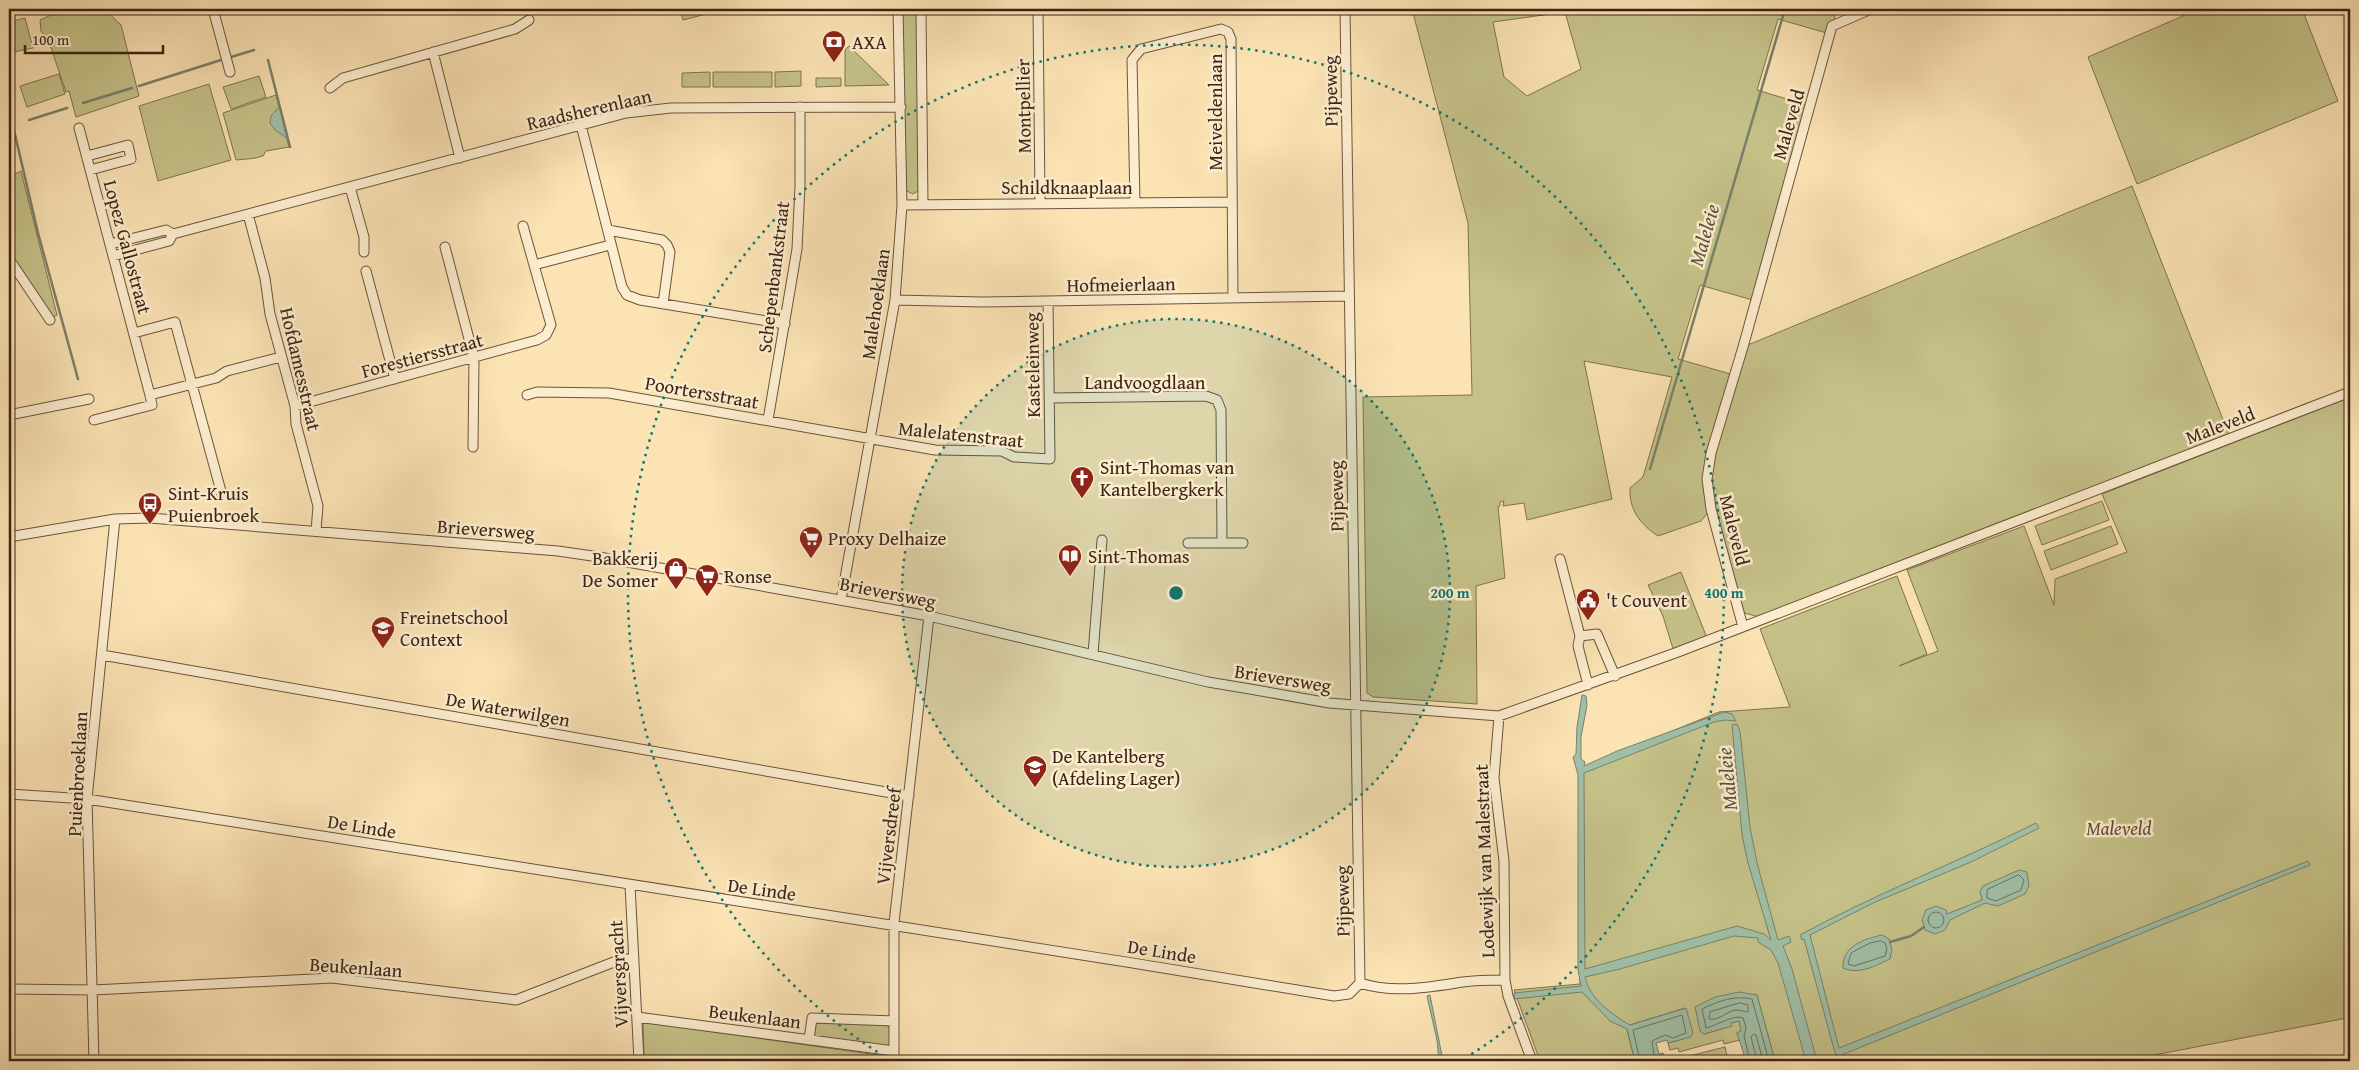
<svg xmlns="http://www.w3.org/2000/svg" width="2359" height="1070" viewBox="0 0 2359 1070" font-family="'Gentium Book Plus',serif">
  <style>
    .green { fill: #c5c289; stroke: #80724f; fill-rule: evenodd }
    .water { fill: #a0bfa7; stroke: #78816d }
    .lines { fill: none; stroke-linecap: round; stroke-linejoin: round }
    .shore { stroke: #6e715e; stroke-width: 1 }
    .stream { stroke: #78816d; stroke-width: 2.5 }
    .street-casing { stroke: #6c533d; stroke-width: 11 }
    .street { stroke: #fcedce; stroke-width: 9 }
    .ring { fill: none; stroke: #0f766e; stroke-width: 2.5; stroke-dasharray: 2.5 5 }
    .labels { text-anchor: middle; stroke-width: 5; stroke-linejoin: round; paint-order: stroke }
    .poi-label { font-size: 19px; fill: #3c2315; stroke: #fcedce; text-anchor: start }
    .street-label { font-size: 19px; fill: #3c2315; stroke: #fcedce }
    .park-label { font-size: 19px; font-style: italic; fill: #5e4b32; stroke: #fcedce }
    .water-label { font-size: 20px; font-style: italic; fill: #5a5241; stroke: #fcedce }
    .centre { fill: #0f766e; stroke: #fcedce; stroke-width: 2.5 }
    .ring-label { font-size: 15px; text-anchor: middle; font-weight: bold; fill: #0f766e; stroke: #fcedce; stroke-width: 5; stroke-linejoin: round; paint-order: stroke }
  </style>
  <rect width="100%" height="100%" fill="#fbe3b4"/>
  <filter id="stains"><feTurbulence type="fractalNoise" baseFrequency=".004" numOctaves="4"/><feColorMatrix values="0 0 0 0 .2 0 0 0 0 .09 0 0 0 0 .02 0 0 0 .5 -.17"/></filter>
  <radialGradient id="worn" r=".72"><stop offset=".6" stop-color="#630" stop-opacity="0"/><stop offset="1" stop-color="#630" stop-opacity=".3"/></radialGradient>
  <path class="green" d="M 64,9 L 104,9 L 121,25 L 139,96 L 76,117 L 69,91 L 66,92 L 48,39 L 41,31 L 40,20 Z
    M 680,9 L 726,9 L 683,20 Z
    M 902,9 L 918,9 L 920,190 L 913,194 L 907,191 L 906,186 Z
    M 1412,9 L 1837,9 L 1830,34 L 1778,19 L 1757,90 L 1810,106 L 1756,301 L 1700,285 L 1678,359 L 1734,375 L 1743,347 L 2132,186 L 2229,435 L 1759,617 L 1741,612 L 1710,510 L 1701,521 L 1658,536 C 1640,524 1629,510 1630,488 L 1643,477 L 1672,377 L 1584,361 L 1612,499 L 1527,520 L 1524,503 L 1503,506 L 1504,501 L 1500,502 L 1500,506 L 1498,507 L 1505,578 L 1476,586 L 1477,704 L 1373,697 L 1367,693 L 1363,397 L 1472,395 L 1468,223 ZM 1565,12 L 1581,69 L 1527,96 L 1504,77 L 1493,22 Z
    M 2199,9 L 2302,9 L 2338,101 L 2137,184 L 2088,57 Z
    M 25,18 L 33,48 L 14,52 L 9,34 L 9,22 Z
    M 849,46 L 889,85 L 845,86 L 845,50 Z
    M 801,71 L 801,86 L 775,87 L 775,72 Z
    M 710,72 L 710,87 L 682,87 L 682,73 Z
    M 713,72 L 772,72 L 772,87 L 713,87 Z
    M 59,74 L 65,94 L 27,107 L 20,86 Z
    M 259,76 L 266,97 L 231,109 L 223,87 Z
    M 816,78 L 841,78 L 841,86 L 816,87 Z
    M 209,84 L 231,160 L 158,181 L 139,106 Z
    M 276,95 L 289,147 L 266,151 L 263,156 C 254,159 246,159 236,160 L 223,113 Z
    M 21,171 L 57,315 L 53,317 L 9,251 L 9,177 Z
    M 2350,397 L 2350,1028 L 2347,1018 L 2123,1061 L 1775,1061 L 1757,995 L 1700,1031 L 1704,1034 L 1731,1026 L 1731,1023 L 1739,1021 L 1742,1031 L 1737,1033 L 1740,1040 L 1724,1044 L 1723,1040 L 1679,1052 L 1678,1048 L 1670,1050 L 1668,1043 L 1690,1037 L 1685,1008 L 1630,1025 L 1627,1030 L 1635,1061 L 1540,1061 L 1514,990 L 1580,984 L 1581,768 L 1719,712 L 1790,707 L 1760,629 L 1897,576 L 1927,654 L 1899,666 L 1938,651 L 1907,570 L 2024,526 L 2054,605 L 2055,579 L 2127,552 L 2102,494 Z
    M 2102,501 L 2109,520 L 2042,545 L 2035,526 Z
    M 2111,526 L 2118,544 L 2051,570 L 2044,551 Z
    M 1681,572 L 1707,638 L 1674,652 L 1663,616 L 1648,585 Z
    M 643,1022 L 885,1056 L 885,1061 L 644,1061 Z
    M 817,1023 L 885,1024 L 890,1028 L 890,1044 L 886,1047 L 815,1037 L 813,1026 Z
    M 1725,1047 L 1728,1061 L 1682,1061 L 1681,1058 Z"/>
  <path class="water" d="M 280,106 L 287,138 L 275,130 L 270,123 L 271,116 Z
    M 1582,695 L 1586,696 L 1587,705 L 1581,737 L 1581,759 L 1585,762 L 1584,766 L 1617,751 L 1724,712 L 1732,714 L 1736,721 L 1725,720 L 1714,722 L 1584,773 L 1585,969 L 1737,926 L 1764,934 L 1771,940 L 1748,863 L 1742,835 L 1732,725 L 1737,724 L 1740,731 L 1750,827 L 1757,863 L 1778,940 L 1789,936 L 1791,942 L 1783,946 L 1792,969 L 1817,1061 L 1806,1061 L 1778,963 L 1771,950 L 1758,942 L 1758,938 L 1734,936 L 1620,969 L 1585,977 C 1590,999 1611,1014 1630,1025 L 1686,1008 L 1693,1033 L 1691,1037 L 1668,1043 L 1667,1040 L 1656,1043 L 1659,1054 L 1663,1053 L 1665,1061 L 1635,1061 L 1627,1029 L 1610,1021 L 1582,992 L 1514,999 L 1514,993 L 1581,986 L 1578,970 L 1578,775 L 1573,757 L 1576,754 L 1577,727 Z
    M 2036,823 L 2039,828 L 1971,862 L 1873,903 L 1810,935 L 1839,1048 L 2308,861 L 2310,865 L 1839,1056 L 1835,1053 L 1804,939 L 1802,940 L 1800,935 C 1877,893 1958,862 2036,823 Z
    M 2019,870 L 2027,872 L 2029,886 L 2025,894 L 1998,906 L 1985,903 L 1950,920 L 1945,930 L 1935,934 L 1925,930 L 1922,920 L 1926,910 L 1936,906 L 1946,910 L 1947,914 L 1982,900 L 1980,892 L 1983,886 Z
    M 1882,935 L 1889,939 L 1892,949 L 1890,959 C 1875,966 1859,975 1843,968 C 1842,946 1864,939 1882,935 Z
    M 1739,992 L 1757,995 L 1775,1061 L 1746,1061 L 1737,1033 L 1741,1031 L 1739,1021 L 1731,1023 L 1732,1026 L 1704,1034 L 1700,1031 L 1695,1007 L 1715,997 Z
    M 1430,995 L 1443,1061 L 1439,1061 L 1437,1040 L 1427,996 Z"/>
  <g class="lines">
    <path class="shore" d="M 2019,875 L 2024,880 L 2021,890 L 1996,901 L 1987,898 L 1987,890 Z
      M1928 920a8 8 0 1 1 16 0a8 8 0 1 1-16 0Z
      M 1881,941 L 1885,943 L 1887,949 L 1885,956 L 1854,966 L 1848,964 L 1851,953 L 1870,943 Z
      M 1740,1003 L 1748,1005 L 1748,1012 C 1745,1012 1741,1010 1736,1010 C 1726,1011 1720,1021 1709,1019 L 1710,1012 Z
      M 1640,1061 L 1633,1030 L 1682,1015 L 1686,1033 L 1673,1038 L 1665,1035 L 1652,1041 L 1654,1055 L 1660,1061
      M 1750,1061 L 1744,1036 L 1746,1027 L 1743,1018 C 1734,1014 1718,1025 1706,1028 L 1702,1009 C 1718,1001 1735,995 1752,999 L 1769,1061
      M 1757,1061 L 1751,1037 L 1754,1034 L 1756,1035 L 1763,1061"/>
    <path class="stream" d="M 231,57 L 254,50
      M 268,60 L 290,147
      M 139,86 L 221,60
      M 83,103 L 132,88
      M 9,109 L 38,233 L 78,379
      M 29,120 L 67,108
      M 1650,469 L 1785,9
      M 1890,942 L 1911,936 L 1924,927"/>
    <g class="street-casing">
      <path id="street" d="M 213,9 L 230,72
        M 921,9 L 923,205
        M 1038,9 L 1040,202
        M 1345,9 L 1360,983
        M 433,52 L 460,158
        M 330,88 L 343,78 L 515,29 L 529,20
        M 581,125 L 622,287 L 627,295 L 640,300 L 785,324
        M 79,128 L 150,395 L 216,378 L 227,371 L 281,357
        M 87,156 L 128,145 L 131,159 L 90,170
        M 350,187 L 364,237 L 364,252
        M 1135,202 L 1132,60 L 1141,49 L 1221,29 L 1228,32 L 1231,39 L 1233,298
        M 902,205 L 1232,202
        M 248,214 L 265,278 L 270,314 L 295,406 L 296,424 L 318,506 L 316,531
        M 523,226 L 534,265
        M 608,230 L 662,240 L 667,245 L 670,252 L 663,304
        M 110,244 L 166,230 L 173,234 L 626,113 L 671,108 L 901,107
        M 445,247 L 474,358 L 473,447
        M 113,256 L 169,241 L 173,234
        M 9,259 L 50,320
        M 366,271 L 395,379
        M 895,300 L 983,302 L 1349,296
        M 134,333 L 175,322 L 222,495
        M 527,395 L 537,392 L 609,393 L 935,450 L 1002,451 L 1014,457 L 1050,459 L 1048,301
        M 1049,398 L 1206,396 L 1217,400 L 1221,410 L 1222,543 L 1188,543
        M 295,406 L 537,340 L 546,335 L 551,325 L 534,265 L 610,245
        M 9,415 L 89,399
        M 94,420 L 152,405 L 150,395
        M 768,420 L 797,249 L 800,186 L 800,107
        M 9,537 L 115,519 L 150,518 L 558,551 L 599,557 L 929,616 L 1208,682 L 1250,689 L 1329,703 L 1499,716 L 1678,652 L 2350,392
        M 1222,543 L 1243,543
        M 1560,559 L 1580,636
        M 841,600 L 895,300 L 902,205 L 898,9
        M 1743,627 L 1711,509 L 1707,479 L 1711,453 L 1743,347 L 1832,26 L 1871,9
        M 1093,654 L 1102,540
        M 102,655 L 909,796
        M 1588,685 L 1578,646 L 1580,636 L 1597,634 L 1615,676
        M 1499,716 L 1494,778 L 1504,861 L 1505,980 L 1508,996 L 1532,1061
        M 9,794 L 87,799 C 503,865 919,927 1334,996 L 1349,994 L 1360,983
        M 630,885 L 639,1061
        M 1360,983 C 1394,994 1429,987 1463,982 C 1477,980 1491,980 1505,980
        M 9,989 L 93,990 L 332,978 L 516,1000 L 619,960 L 634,958
        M 637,1017 L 894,1051
        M 809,1040 L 812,1018 L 894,1021
        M 94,1061 L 87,799 L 115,519
        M 894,1061 L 894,923 L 929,616"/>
    </g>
    <use href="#street" class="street"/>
  </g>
  <circle cx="1176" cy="593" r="274" fill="#0f766e" fill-opacity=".12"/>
  <g class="ring">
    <circle cx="1176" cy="593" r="274"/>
    <path d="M890 1060A548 548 0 1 1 1462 1060"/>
  </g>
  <defs>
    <g id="bank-pin" transform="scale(1.25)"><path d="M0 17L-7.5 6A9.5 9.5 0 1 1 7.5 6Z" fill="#8f2418" stroke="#fcedce"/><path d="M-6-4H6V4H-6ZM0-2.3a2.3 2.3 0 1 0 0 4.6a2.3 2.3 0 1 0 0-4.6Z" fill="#fff"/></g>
    <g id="church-pin" transform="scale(1.25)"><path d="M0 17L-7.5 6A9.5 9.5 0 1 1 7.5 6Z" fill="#8f2418" stroke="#fcedce"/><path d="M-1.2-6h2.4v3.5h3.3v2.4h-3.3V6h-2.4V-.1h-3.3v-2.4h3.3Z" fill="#fff"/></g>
    <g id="bus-pin" transform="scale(1.25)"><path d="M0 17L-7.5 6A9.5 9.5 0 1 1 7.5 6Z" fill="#8f2418" stroke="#fcedce"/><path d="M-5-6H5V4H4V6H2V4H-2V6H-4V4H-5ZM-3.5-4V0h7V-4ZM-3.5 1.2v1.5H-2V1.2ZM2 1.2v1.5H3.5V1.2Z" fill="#fff"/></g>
    <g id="supermarket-pin" transform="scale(1.25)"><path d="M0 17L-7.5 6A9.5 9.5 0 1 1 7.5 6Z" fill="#8f2418" stroke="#fcedce"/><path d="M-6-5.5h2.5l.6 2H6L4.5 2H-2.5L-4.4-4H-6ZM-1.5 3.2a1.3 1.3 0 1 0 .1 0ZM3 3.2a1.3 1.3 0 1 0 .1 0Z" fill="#fff"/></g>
    <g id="library-pin" transform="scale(1.25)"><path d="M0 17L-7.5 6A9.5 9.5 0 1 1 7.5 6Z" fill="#8f2418" stroke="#fcedce"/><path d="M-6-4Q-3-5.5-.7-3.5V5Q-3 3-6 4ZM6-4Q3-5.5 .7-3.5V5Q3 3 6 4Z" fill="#fff"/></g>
    <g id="shop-pin" transform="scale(1.25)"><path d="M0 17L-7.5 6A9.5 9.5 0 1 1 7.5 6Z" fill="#8f2418" stroke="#fcedce"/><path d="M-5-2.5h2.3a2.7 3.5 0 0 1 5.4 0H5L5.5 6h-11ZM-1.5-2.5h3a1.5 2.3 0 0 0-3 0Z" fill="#fff"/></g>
    <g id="civic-pin" transform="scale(1.25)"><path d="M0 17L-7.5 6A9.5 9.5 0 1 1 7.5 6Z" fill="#8f2418" stroke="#fcedce"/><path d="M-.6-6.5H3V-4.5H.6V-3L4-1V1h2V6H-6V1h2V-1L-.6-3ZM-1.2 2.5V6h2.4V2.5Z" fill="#fff"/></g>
    <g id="school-pin" transform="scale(1.25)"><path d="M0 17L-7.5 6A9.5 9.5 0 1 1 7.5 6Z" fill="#8f2418" stroke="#fcedce"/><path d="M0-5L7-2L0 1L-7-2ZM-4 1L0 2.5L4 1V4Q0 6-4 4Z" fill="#fff"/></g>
  </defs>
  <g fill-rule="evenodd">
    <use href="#bank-pin" x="834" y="42"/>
    <use href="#church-pin" x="1082" y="478"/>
    <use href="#bus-pin" x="150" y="504"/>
    <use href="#supermarket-pin" x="811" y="538"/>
    <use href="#library-pin" x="1070" y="556"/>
    <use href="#shop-pin" x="676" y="569"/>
    <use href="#supermarket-pin" x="707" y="576"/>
    <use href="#civic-pin" x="1588" y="600"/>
    <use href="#school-pin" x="383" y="628"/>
    <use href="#school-pin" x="1035" y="767"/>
  </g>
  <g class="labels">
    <g class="poi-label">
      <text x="852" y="49">AXA</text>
      <text x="1100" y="474">Sint-Thomas van<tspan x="1100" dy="22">Kantelbergkerk</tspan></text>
      <text x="168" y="500">Sint-Kruis<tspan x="168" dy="22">Puienbroek</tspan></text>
      <text x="828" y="545">Proxy Delhaize</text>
      <text x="1088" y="563">Sint-Thomas</text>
      <text x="658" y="565" text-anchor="end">Bakkerij<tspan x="658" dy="22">De Somer</tspan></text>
      <text x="724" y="583">Ronse</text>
      <text x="1606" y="607">'t Couvent</text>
      <text x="400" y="624">Freinetschool<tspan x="400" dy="22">Context</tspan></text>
      <text x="1052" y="763">De Kantelberg<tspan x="1052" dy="22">(Afdeling Lager)</tspan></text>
    </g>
    <g class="street-label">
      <text transform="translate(1330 91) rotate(-91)" y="7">Pijpeweg</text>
      <text transform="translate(1023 106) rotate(-91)" y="7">Montpellier</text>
      <text transform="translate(589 109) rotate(-13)" y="7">Raadsherenlaan</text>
      <text transform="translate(1215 112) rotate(-90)" y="7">Meiveldenlaan</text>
      <text transform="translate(1788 124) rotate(-74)" y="7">Maleveld</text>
      <text x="1067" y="194">Schildknaaplaan</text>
      <text transform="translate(128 247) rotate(75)" y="7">Lopez Gallostraat</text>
      <text transform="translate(773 277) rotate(-83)" y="7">Schepenbankstraat</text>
      <text transform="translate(1121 284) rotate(-1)" y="7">Hofmeierlaan</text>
      <text transform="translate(875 304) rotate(-82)" y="7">Malehoeklaan</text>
      <text transform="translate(422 355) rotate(-15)" y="7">Forestiersstraat</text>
      <text transform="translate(1032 365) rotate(-91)" y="7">Kasteleinweg</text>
      <text transform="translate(301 369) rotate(77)" y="7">Hofdamesstraat</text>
      <text x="1145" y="389">Landvoogdlaan</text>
      <text transform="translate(702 392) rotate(10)" y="7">Poortersstraat</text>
      <text transform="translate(2220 425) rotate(-21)" y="7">Maleveld</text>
      <text transform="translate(961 434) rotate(6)" y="7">Malelatenstraat</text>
      <text transform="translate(1336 496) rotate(-91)" y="7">Pijpeweg</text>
      <text transform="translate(486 529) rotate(4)" y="7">Brieversweg</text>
      <text transform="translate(1735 530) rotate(76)" y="7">Maleveld</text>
      <text transform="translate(888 592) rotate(11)" y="7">Brieversweg</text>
      <text transform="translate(1283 678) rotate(9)" y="7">Brieversweg</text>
      <text transform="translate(508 709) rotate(10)" y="7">De Waterwilgen</text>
      <text transform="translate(77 774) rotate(-87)" y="7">Puienbroeklaan</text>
      <text transform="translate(362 826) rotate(9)" y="7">De Linde</text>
      <text transform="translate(888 836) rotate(-83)" y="7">Vijversdreef</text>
      <text transform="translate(1484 861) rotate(-92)" y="7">Lodewijk van Malestraat</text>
      <text transform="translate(762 889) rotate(8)" y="7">De Linde</text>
      <text transform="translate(1342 901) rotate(-91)" y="7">Pijpeweg</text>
      <text transform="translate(1162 951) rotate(9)" y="7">De Linde</text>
      <text transform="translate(356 967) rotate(4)" y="7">Beukenlaan</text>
      <text transform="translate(618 974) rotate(-93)" y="7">Vijversgracht</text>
      <text transform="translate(755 1016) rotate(7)" y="7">Beukenlaan</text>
    </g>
    <g class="park-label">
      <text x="2119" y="835">Maleveld</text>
    </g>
    <g class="water-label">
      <text transform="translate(1704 235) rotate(-74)" y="7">Maleleie</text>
      <text transform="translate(1727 779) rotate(-96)" y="7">Maleleie</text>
    </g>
  </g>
  <circle cx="1176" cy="593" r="8" class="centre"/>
  <g class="ring-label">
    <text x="1450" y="598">200 m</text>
    <text x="1724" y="598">400 m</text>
  </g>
  <rect width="2359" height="1070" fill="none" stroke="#fbe3b4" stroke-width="30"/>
  <rect x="10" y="10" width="2339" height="1050" fill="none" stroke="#3c2315" stroke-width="2.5"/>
  <rect x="15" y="15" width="2329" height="1040" fill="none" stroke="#3c2315"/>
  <path d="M25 45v8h138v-8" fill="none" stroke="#3c2315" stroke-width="2.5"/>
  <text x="32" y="45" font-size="15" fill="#3c2315" stroke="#fcedce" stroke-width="4" paint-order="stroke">100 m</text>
  <rect width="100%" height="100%" filter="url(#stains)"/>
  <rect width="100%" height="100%" fill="url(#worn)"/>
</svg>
